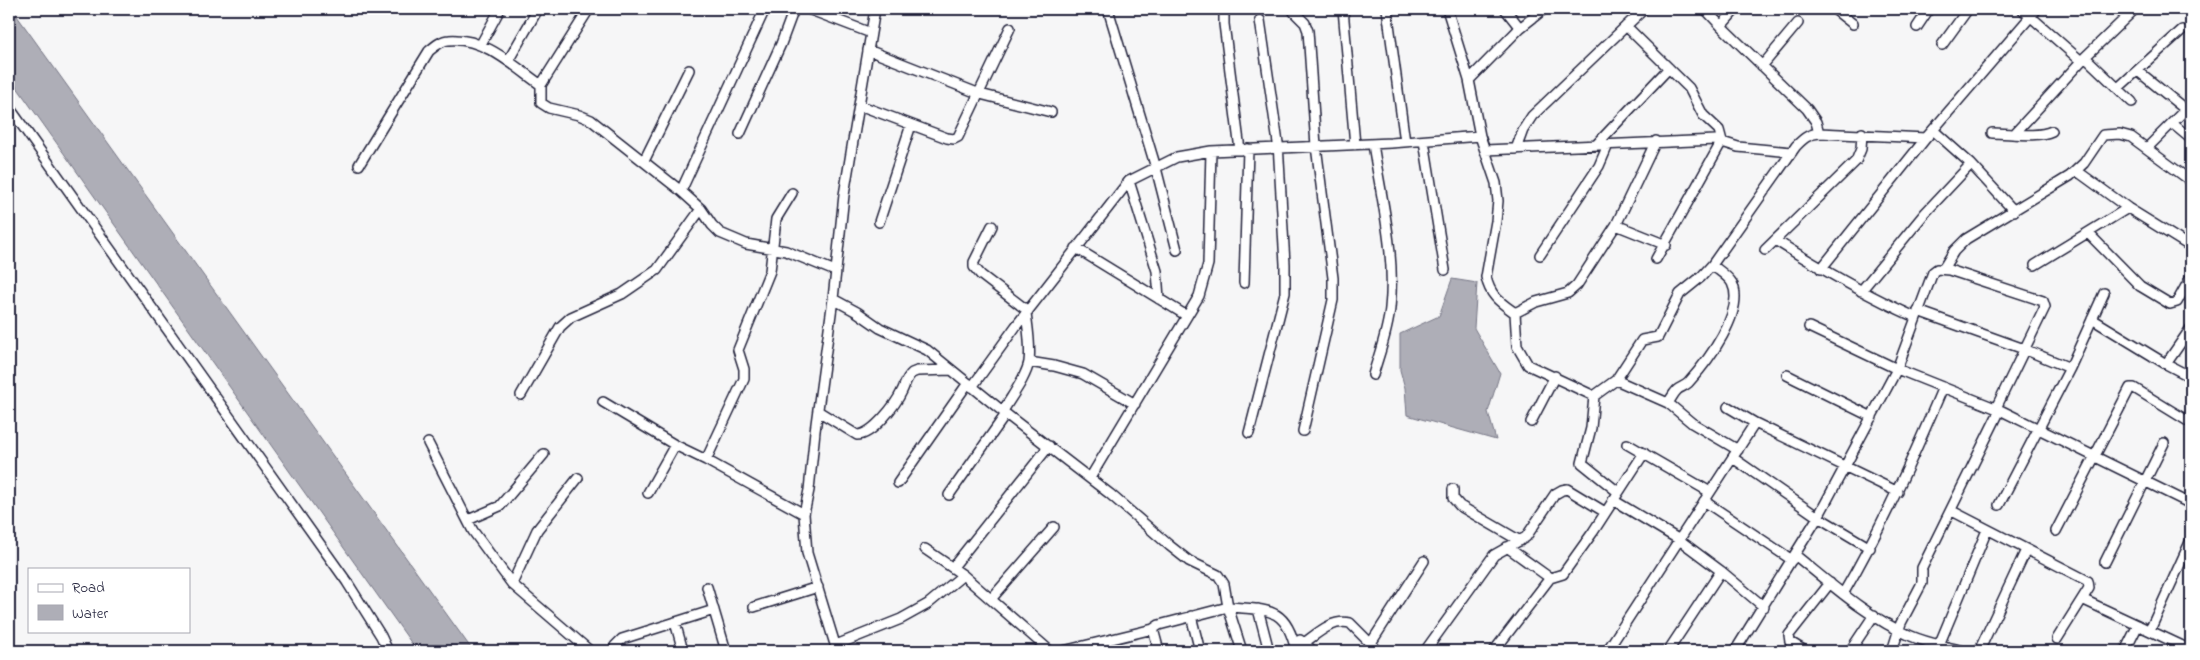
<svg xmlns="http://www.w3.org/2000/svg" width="2200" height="660" viewBox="0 0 2200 660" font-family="'Indie Flower',sans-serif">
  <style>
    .water { fill: #aeaeb7; stroke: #767685 }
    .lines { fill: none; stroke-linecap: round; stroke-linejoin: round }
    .minor-casing { stroke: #22223b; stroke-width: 12 }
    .minor { stroke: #fff; stroke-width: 9 }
  </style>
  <rect width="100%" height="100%" fill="#f6f6f7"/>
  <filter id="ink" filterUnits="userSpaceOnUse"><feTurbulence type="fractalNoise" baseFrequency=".02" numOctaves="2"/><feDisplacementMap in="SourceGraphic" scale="10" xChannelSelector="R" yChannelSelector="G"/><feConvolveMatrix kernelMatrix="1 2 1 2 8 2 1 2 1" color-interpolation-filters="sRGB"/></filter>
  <g filter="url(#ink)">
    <path class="water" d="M 9,9 L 12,9 L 473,651 L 417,651 L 9,76 Z
      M 1452,279 L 1477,283 L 1474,328 L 1500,373 L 1488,412 L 1496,440 L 1407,415 L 1405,388 L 1400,370 L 1400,334 L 1439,316 Z"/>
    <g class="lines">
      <g class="minor-casing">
        <path id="minor" d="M 808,9 L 871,33
          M 1108,9 L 1156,168 L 1177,250
          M 1224,9 L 1224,24 L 1240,150
          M 1293,9 L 1294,12 L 1305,23 L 1308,31 L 1316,146 L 1333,278 L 1333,300 L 1303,431
          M 1343,9 L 1355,145
          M 1387,9 L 1405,142
          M 1447,9 L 1469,80 L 1480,136 L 1496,183 L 1498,201 L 1496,221 L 1486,277 C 1490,296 1500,302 1515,313 L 1517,346 L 1528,365 L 1594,396
          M 1505,9 L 1520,28
          M 1705,9 L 1721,26 L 1736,9
          M 1834,9 L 1853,24
          M 2022,9 L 2081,61
          M 1626,26 L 1689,88 L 1703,115 L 1719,130 L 1722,141 L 1656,259
          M 1721,26 L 1807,109 L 1816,122 L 1819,133
          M 1917,27 L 1929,9
          M 481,44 L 500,9
          M 1942,45 L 1968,9
          M 868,50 L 980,94 L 1051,112
          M 2085,57 L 2132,102
          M 508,61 L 538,9
          M 1762,66 L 1798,23
          M 2138,71 L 2186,110
          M 1469,80 L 1520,28 L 1544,9
          M 541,85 L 589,9
          M 2118,88 L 2182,30
          M 859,105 L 947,138 L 954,139 L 958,137 L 1010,28
          M 9,107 L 347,582 L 381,636 L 388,651
          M 2173,124 L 2191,139
          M 1933,130 L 1971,164 L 2014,211
          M 1992,133 C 2010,133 2037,138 2052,131
          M 2015,133 L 2085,57 L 2135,9
          M 740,134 L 781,44 L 794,9
          M 1424,141 L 1445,270
          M 1373,144 C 1381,197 1396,254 1390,308 C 1388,331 1379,354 1373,375
          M 1596,145 L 1669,68
          M 2147,148 L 2191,104
          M 1516,149 L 1523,130 L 1532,116 L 1644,9
          M 1485,150 L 1716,140 L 1738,147 L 1792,152
          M 644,161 L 689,70
          M 359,165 L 429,51 C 435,46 442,40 449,40 C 484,37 514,66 541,85 L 541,103 L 549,108 L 579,115 L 591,120 L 681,191 L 701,209 L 712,225 L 720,233 L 746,244 L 786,251 L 835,271
          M 2077,171 L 2128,208 L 2191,247
          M 1129,181 L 1157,271 L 1159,299
          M 681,191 L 765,9
          M 879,222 L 911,125
          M 1616,225 L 1666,245
          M 992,226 L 974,262 L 974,267 L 981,275 L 1028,311
          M 2088,233 L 2140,286 L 2170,304 L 2177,302 L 2191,277
          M 1775,240 C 1821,269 1866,295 1915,317
          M 1076,248 L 1187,316
          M 1765,250 L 1856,161 L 1861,149 L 1862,133
          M 1540,255 L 1599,166 L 1608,145
          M 2035,265 L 2128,208
          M 1821,269 L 1926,138 L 2037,9
          M 1943,269 L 1954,251 L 1966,239 L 2070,176 L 2084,163 L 2103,135 L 2120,134 L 2131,137 L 2191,181
          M 1244,283 L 1248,149
          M 1861,291 L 1925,213 L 1971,164
          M 833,299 L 857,312 L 880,328 L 927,350 L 1006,414 L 1110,494 L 1170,546 L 1189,561 L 1218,575 L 1224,584 L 1228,607 C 1268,610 1286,606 1296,651
          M 1918,311 L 2024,349 L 2070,368
          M 1515,313 L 1536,302 L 1568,293 L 1577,285 L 1616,225 L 1656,141
          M 2092,319 L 2166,364
          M 1809,327 L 1897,369 L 1933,272 L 1937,269 L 1949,270 L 2043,301 L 2045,307 L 1996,408
          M 2191,328 L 2166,364 L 2191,377
          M 1029,362 L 1054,366 L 1083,374 L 1135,404
          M 1787,375 L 1872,417
          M 1616,380 L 1668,403 L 1692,423 L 1738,450
          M 972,387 L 1016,326 L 1129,181 L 1177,157 L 1211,151 L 1391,143 L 1480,136
          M 521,395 L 560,327 L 571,317 L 622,294 L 657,270 L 701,209
          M 603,402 L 675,445 L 706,460 L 804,514
          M 1668,403 C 1671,399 1673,394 1677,390 C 1680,387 1686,386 1689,382 C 1707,362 1746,311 1732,283 C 1728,276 1718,270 1712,265
          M 1728,407 L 1755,423 L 1898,492
          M 818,411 L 857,435 C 873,435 896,404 902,391 C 905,385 906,378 912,373 L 917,371 L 952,370
          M 1003,411 C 1011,397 1026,378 1029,362 C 1031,346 1028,329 1026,313
          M 1531,422 L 1555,376
          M 1249,433 L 1285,293 L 1285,264 L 1278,143 L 1260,20
          M 428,443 L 473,531 L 512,584 L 590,651
          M 1627,444 L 1710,492
          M 1733,458 L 1818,517 L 1870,548
          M 706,460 L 744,379 L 744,369 L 738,350 L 770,271 L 776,219 L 792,193
          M 1090,478 L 1199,296 L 1208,264 L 1211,151
          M 898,483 L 968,383
          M 1453,489 L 1453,498 L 1460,506 L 1520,541
          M 1618,492 L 1582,463 L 1591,428 L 1594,396 L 1616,380 L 1642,340 L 1658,337 L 1680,294 L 1701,277 L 1712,265 L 1796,146 C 1803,139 1808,134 1819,133 L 1926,138
          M 648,493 L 675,445
          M 949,495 L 1006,414
          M 1613,500 L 1678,539 L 1721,571 L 1764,607
          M 1704,501 L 1792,560
          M 1999,505 L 2070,368 L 2104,293
          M 1952,511 L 2088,581 L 2089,588 L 2057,639
          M 468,520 L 500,506 L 544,454
          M 2056,531 L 2130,388 L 2134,388 L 2191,423
          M 1507,547 L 1550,578
          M 925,549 L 963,575 L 1050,651
          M 1795,555 C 1831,584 1868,618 1911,636 C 1927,643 1945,646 1962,651
          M 2105,562 L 2164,443
          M 953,567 L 1049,446
          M 512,584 L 537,530 L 578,478
          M 707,587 L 726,651
          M 1843,594 C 1882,527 1913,458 1943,387
          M 992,598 L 1054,527
          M 2082,599 L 2191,650
          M 754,607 L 818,587
          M 1258,609 L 1269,651
          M 1191,616 L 1200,651
          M 675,622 L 683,651
          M 2150,630 L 2191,540
          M 1300,640 L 1313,651
          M 1304,643 C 1318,633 1332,619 1350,623 L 1378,651
          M 1371,643 L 1424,561
          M 836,645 L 901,619 L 928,604 L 963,575
          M 1939,645 L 1987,530
          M 614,651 L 615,646 L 622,639 L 714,610
          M 837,651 L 807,553 L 804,514 L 809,490 L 815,431 L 833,299 L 844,195 L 875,9
          M 1063,651 L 1153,629
          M 1159,651 L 1153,629 L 1159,625 L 1228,607 L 1242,651
          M 1425,651 L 1494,555 L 1526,537 L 1555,494 L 1562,490 L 1567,489 L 1605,512
          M 1494,651 L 1550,578 L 1563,574 L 1593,532 L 1644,453
          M 1607,651 L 1755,423
          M 1668,651 L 1721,571
          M 1735,651 L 1818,517 L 1897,369 L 2000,410 L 2191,504
          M 1805,651 L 1790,642 L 1789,635 L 1830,583
          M 1850,651 L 1874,615
          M 1892,651 L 1901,623 L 1922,583 L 1922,568 L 2000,410
          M 1979,651 L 2026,550
          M 2125,651 L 2138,625"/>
      </g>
      <use href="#minor" class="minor"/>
    </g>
  </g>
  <rect width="2200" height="660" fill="none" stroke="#fff" stroke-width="30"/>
  <rect x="15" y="15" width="2170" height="630" fill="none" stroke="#22223b" stroke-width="2" filter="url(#ink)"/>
  <rect x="28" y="568" width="162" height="65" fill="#ffffff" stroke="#a7a7b1"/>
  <rect x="38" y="584" width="25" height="8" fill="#ffffff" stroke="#a7a7b1"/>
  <text x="72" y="592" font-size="15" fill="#22223b">Road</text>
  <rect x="38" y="605" width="25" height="15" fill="#aeaeb7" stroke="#a7a7b1"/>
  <text x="72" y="618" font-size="15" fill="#22223b">Water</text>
</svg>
